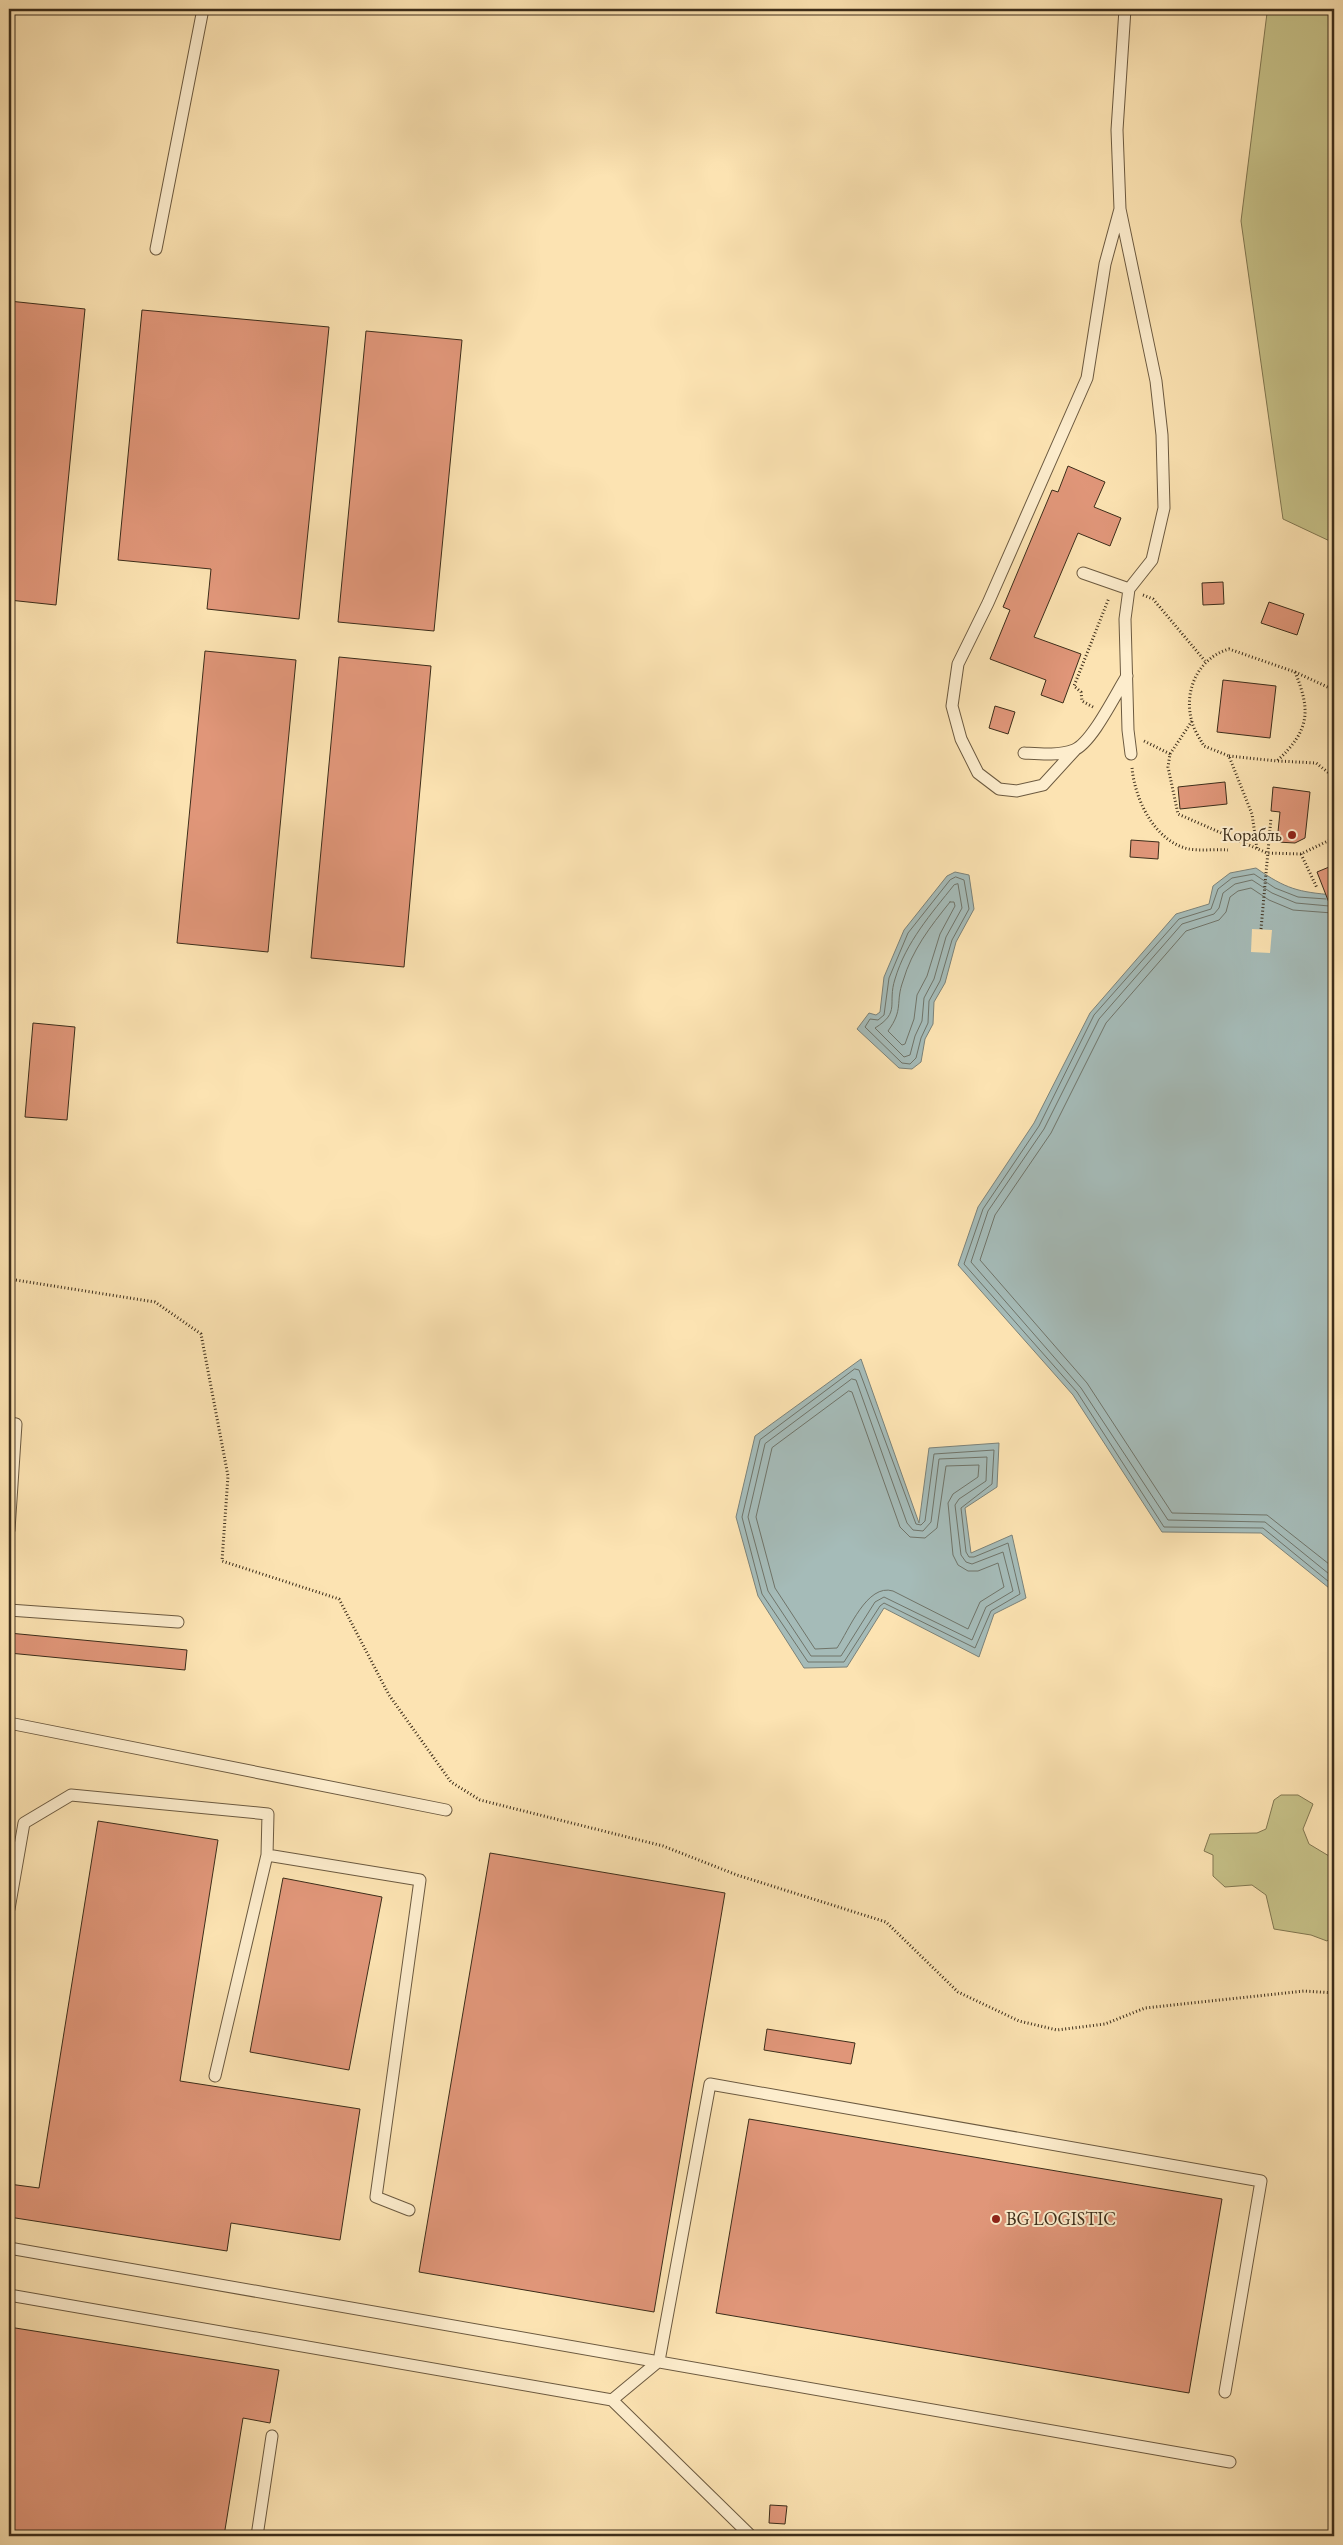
<svg xmlns="http://www.w3.org/2000/svg" width="1343" height="2545" viewBox="0 0 1343 2545" font-family="'EB Garamond',serif">
  <style>
    .green { fill: #c6c188; stroke: #817751 }
    .water { fill: #a5bbb8; stroke: #7b8279 }
    .pier { fill: #fce3b2 }
    .lines { fill: none; stroke-linecap: round; stroke-linejoin: round }
    .shore { stroke: #707469; stroke-width: 1 }
    .building { fill: #e09679; stroke: #3c2d1a }
    .lane-casing { stroke: #6c5a40; stroke-width: 13 }
    .path { stroke: #3c2d1a; stroke-width: 3; stroke-dasharray: 1 2.5; stroke-linecap: butt }
    .lane { stroke: #fdedcd; stroke-width: 11 }
    .poi-dot { fill: #8f2418; stroke: #fdedcd; stroke-width: 2 }
    .labels { text-anchor: middle; stroke-width: 4; stroke-linejoin: round; paint-order: stroke }
    .poi-label { font-size: 18px; fill: #3c2d1a; stroke: #fdedcd; text-anchor: end }
  </style>
  <rect width="100%" height="100%" fill="#fce3b2"/>
  <filter id="stains"><feTurbulence type="fractalNoise" baseFrequency=".004" numOctaves="4"/><feColorMatrix values="0 0 0 0 .2 0 0 0 0 .09 0 0 0 0 .02 0 0 0 .5 -.17"/></filter>
  <radialGradient id="worn" r=".72"><stop offset=".6" stop-color="#630" stop-opacity="0"/><stop offset="1" stop-color="#630" stop-opacity=".3"/></radialGradient>
  <path class="green" d="M 1273,9 L 1334,9 L 1334,543 L 1283,519 L 1241,221 L 1267,13 Z
    M 1281,1795 L 1298,1795 L 1313,1804 L 1303,1829 L 1309,1844 L 1334,1859 L 1334,1935 L 1327,1941 L 1311,1935 L 1274,1929 L 1266,1895 L 1252,1885 L 1225,1887 L 1213,1876 L 1213,1855 L 1204,1851 L 1210,1834 L 1257,1833 L 1266,1829 L 1274,1800 Z"/>
  <path class="water" d="M 1256,868 C 1286,889 1298,892 1334,895 L 1334,1592 L 1261,1533 L 1162,1532 L 1073,1395 L 958,1265 L 978,1207 L 1034,1123 L 1090,1013 L 1176,914 L 1209,904 L 1213,886 L 1230,873 Z
    M 955,872 L 969,875 L 974,909 L 956,942 L 945,983 L 934,1002 L 933,1024 L 925,1039 L 921,1062 L 912,1069 L 899,1068 L 857,1029 L 869,1013 L 876,1015 L 880,1012 L 884,977 L 904,930 L 947,876 Z
    M 861,1359 L 919,1523 L 929,1448 L 999,1443 L 997,1487 L 965,1508 L 971,1553 L 1012,1535 L 1026,1598 L 994,1614 L 979,1657 L 884,1608 L 847,1667 L 804,1668 L 758,1596 L 736,1517 L 755,1436 Z"/>
  <path class="pier" d="M 1252,929 L 1272,930 L 1270,953 L 1251,952 Z"/>
  <g class="lines">
    <path class="shore" d="M 956,877 L 964,880 L 969,909 L 952,940 L 940,981 L 929,1001 L 928,1023 L 921,1038 L 916,1058 L 910,1064 L 902,1063 L 865,1027 L 870,1019 L 878,1020 L 884,1015 L 889,978 L 908,933 L 950,880 Z
      M 958,884 L 962,908 L 946,937 L 934,979 L 924,998 L 922,1021 L 915,1036 L 910,1055 L 904,1057 L 875,1028 C 901,1012 887,1004 895,979 C 906,942 931,914 954,885 Z
      M 1326,899 L 1298,897 L 1275,888 L 1254,874 L 1232,878 L 1218,889 L 1211,909 L 1179,919 L 1094,1015 L 1039,1126 L 983,1209 L 964,1264 L 1077,1392 L 1164,1527 L 1263,1528 L 1334,1586
      M 950,902 L 954,902 L 955,906 L 940,934 L 927,976 L 917,995 L 914,1019 L 905,1044 L 902,1045 L 888,1031 C 904,1009 895,1003 903,981 C 912,950 930,927 950,902 Z
      M 1329,906 L 1296,903 L 1272,893 L 1252,880 L 1235,884 L 1223,893 L 1219,908 L 1214,914 L 1182,924 L 1099,1019 L 1044,1129 L 988,1211 L 971,1262 L 1081,1388 L 1168,1520 L 1265,1522 L 1334,1578
      M 1332,913 L 1293,910 L 1269,900 L 1251,888 L 1238,891 L 1230,897 L 1226,912 L 1219,920 L 1186,931 L 1106,1023 L 1051,1133 L 995,1215 L 980,1260 L 1087,1383 L 1172,1513 L 1267,1515 L 1334,1568
      M 855,1369 L 859,1370 L 916,1524 L 921,1525 L 925,1521 L 934,1454 L 994,1450 L 992,1484 L 961,1508 L 966,1552 L 969,1557 L 974,1557 L 1008,1543 L 1020,1594 L 991,1611 L 975,1648 L 884,1603 L 880,1606 L 844,1662 L 808,1662 L 762,1594 L 742,1517 L 760,1440 Z
      M 852,1379 L 856,1380 L 907,1523 L 913,1530 L 923,1531 L 931,1522 L 939,1459 L 987,1457 L 986,1481 L 959,1499 L 955,1505 L 961,1555 L 966,1562 L 972,1564 L 1003,1552 L 1013,1591 L 986,1607 L 972,1640 L 884,1597 L 875,1602 L 841,1656 L 811,1656 L 768,1591 L 748,1517 L 765,1444 Z
      M 849,1391 L 852,1392 L 900,1527 L 910,1537 L 925,1538 L 937,1528 L 946,1466 L 979,1465 L 978,1477 L 953,1494 L 948,1503 L 953,1555 L 958,1565 L 968,1571 L 978,1571 L 998,1563 L 1004,1587 L 980,1602 L 968,1629 L 893,1591 C 867,1583 849,1630 837,1648 L 815,1649 L 775,1588 L 756,1517 L 772,1448 Z"/>
  </g>
  <path class="building" d="M 9,301 L 85,309 L 56,605 L 9,600 Z
    M 142,310 L 329,327 L 299,619 L 207,609 L 211,569 L 118,560 Z
    M 366,331 L 462,340 L 434,631 L 338,622 Z
    M 1068,466 L 1105,482 L 1094,507 L 1121,518 L 1110,546 L 1078,533 L 1034,637 L 1081,654 L 1063,703 L 1041,695 L 1046,680 L 990,659 L 1010,610 L 1003,607 L 1052,490 L 1058,492 Z
    M 1223,582 L 1224,604 L 1203,605 L 1202,583 Z
    M 1269,602 L 1304,614 L 1297,635 L 1261,623 Z
    M 205,651 L 296,660 L 268,952 L 177,943 Z
    M 339,657 L 431,666 L 404,967 L 311,958 Z
    M 1223,680 L 1276,686 L 1270,738 L 1217,732 Z
    M 995,706 L 1015,712 L 1008,734 L 989,728 Z
    M 1225,782 L 1227,804 L 1180,809 L 1178,787 Z
    M 1273,787 L 1310,792 L 1305,838 L 1295,843 L 1277,842 L 1280,812 L 1271,811 Z
    M 1131,840 L 1159,842 L 1158,859 L 1130,857 Z
    M 1334,865 L 1334,913 L 1333,913 L 1317,872 Z
    M 33,1023 L 75,1027 L 67,1120 L 25,1117 Z
    M 9,1633 L 187,1650 L 185,1670 L 9,1653 Z
    M 98,1821 L 218,1840 L 180,2081 L 360,2109 L 340,2240 L 231,2223 L 227,2251 L 9,2217 L 9,2184 L 39,2188 Z
    M 490,1853 L 725,1893 L 654,2312 L 419,2272 Z
    M 283,1878 L 382,1897 L 349,2070 L 250,2052 Z
    M 767,2029 L 855,2043 L 851,2064 L 764,2050 Z
    M 749,2119 L 1222,2199 L 1189,2393 L 716,2313 Z
    M 9,2327 L 279,2370 L 270,2423 L 243,2418 L 224,2536 L 9,2536 Z
    M 770,2505 L 787,2506 L 785,2524 L 769,2523 Z"/>
  <g class="lines">
    <g class="lane-casing">
      <path id="lane" d="M 156,249 L 203,9
        M 1083,573 L 1129,589 L 1152,560 L 1164,508 L 1162,435 L 1156,381 L 1120,209 L 1117,130 L 1125,9
        M 1129,589 L 1125,619 L 1128,730 L 1131,754
        M 1075,750 L 1043,785 L 1017,791 L 999,789 L 978,773 L 961,739 L 952,706 L 958,664 L 988,603 L 1087,378 L 1105,264 L 1120,209
        M 1024,753 C 1040,754 1058,756 1074,750 C 1092,743 1116,693 1127,676
        M 9,1423 L 16,1424 L 9,1530
        M 9,1610 L 178,1622
        M 9,1723 L 446,1810
        M 9,1909 L 24,1823 L 71,1795 L 268,1814 L 267,1855 L 420,1880 L 376,2197 L 409,2210
        M 215,2076 L 267,1855
        M 9,2248 L 1230,2462
        M 9,2295 L 612,2400 L 751,2536
        M 612,2400 L 659,2361 L 710,2084 L 1261,2181 L 1225,2392
        M 257,2536 L 272,2436"/>
    </g>
    <path class="path" d="M 1143,595 L 1153,599 L 1205,661
      M 1295,672 L 1334,690
      M 1093,707 L 1082,701 L 1081,692 L 1074,686 L 1109,598
      M 1192,721 L 1170,754 L 1168,767 L 1178,814 L 1267,853 L 1301,854 L 1334,838
      M 1144,741 L 1170,754
      M 1229,756 L 1277,761 C 1310,730 1311,711 1295,672 L 1229,649 C 1198,658 1183,691 1192,722 C 1194,730 1200,739 1204,746 L 1229,756 L 1252,814 L 1257,849
      M 1278,761 L 1316,763 L 1334,777
      M 1132,768 C 1135,800 1155,842 1189,849 C 1201,851 1216,849 1228,850
      M 1301,854 L 1317,888
      M 1261,929 L 1271,818
      M 9,1279 L 155,1302 L 201,1334 L 228,1476 L 222,1561 L 339,1599 L 389,1695 L 451,1782 L 480,1800 L 663,1846 L 737,1875 L 886,1922 L 958,1992 L 1019,2021 L 1057,2030 L 1105,2024 L 1145,2008 L 1304,1991 L 1334,1993"/>
    <use href="#lane" class="lane"/>
  </g>
  <g class="poi-dot">
    <circle cx="1292" cy="835" r="5"/>
    <circle cx="996" cy="2219" r="5"/>
  </g>
  <g class="labels">
    <g class="poi-label">
      <text x="1282" y="841">Корабль</text>
      <text x="1006" y="2225" text-anchor="start">BG LOGISTIC</text>
    </g>
  </g>
  <rect width="1343" height="2545" fill="none" stroke="#fce3b2" stroke-width="30"/>
  <rect x="10" y="10" width="1323" height="2525" fill="none" stroke="#3c2d1a" stroke-width="2.5"/>
  <rect x="15" y="15" width="1313" height="2515" fill="none" stroke="#3c2d1a"/>
  <rect width="100%" height="100%" filter="url(#stains)"/>
  <rect width="100%" height="100%" fill="url(#worn)"/>
</svg>
